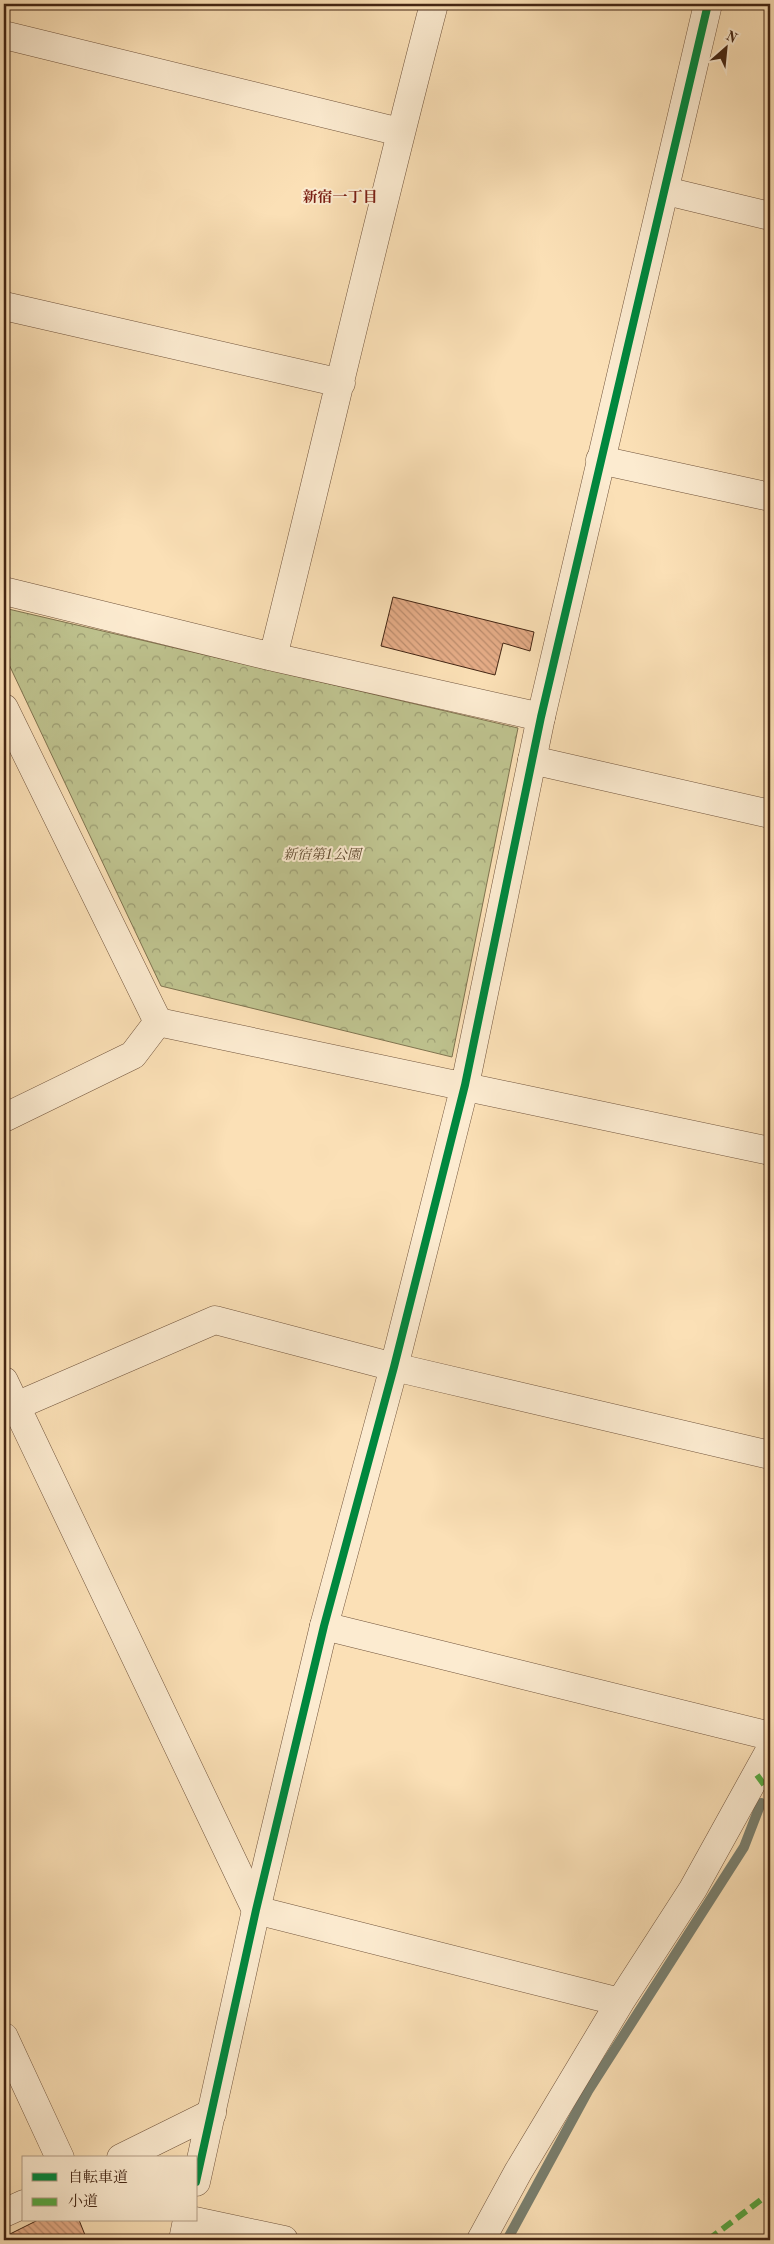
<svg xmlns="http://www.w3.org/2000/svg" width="774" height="2244" viewBox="0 0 774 2244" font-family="'Old Standard TT','Noto Serif JP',serif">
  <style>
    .park { fill: url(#park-crowns); stroke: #807450 }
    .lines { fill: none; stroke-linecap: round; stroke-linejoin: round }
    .stream { stroke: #7a8070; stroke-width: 10 }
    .building { fill: url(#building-back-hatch); stroke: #432513 }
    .minor-casing { stroke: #71543c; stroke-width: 29 }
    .tertiary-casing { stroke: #71543c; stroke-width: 29 }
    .minor { stroke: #fcebd0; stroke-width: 28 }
    .tertiary { stroke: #fcebd0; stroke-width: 28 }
    .quiet { stroke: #56aa42; stroke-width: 6; stroke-dasharray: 12 6; stroke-linecap: butt }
    .cycleway-casing { stroke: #fcebd0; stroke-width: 11 }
    .cycleway { stroke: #00873e; stroke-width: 8 }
    .labels { text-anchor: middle; stroke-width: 4; stroke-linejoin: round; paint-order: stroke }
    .park-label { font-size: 14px; font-style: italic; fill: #624c32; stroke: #fcebd0 }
    .neighbourhood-label { font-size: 15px; font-weight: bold; fill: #7a1f14; stroke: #fcebd0 }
  </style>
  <defs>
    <pattern id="park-crowns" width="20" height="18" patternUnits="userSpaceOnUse" patternTransform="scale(1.25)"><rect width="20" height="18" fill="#bec28e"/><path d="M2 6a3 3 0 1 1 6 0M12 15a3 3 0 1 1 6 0" fill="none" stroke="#9c9d73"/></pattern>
    <pattern id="building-back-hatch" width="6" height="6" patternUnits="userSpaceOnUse" patternTransform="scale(1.25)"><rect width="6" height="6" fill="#e5ac87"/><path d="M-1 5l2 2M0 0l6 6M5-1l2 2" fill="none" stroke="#bb8c6d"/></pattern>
  </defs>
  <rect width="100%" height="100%" fill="#fbe0b6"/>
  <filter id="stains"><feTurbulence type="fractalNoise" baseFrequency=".004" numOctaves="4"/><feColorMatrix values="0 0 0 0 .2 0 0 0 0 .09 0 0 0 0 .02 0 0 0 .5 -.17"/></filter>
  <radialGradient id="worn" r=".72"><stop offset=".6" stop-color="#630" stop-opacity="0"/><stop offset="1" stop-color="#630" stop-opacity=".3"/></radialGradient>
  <path class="park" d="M 4,608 L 518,728 L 452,1057 L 161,986 L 4,654 Z"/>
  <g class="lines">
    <path class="stream" d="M 507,2240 L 588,2091 L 744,1847 L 761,1803"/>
  </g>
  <path class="building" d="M 393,597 L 534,632 L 530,651 L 503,643 L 495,675 L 381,646 Z
    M 38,2220 L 79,2220 L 87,2240 L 4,2240 L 4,2237 Z"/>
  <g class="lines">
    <g class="minor-casing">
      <path id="minor" d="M 4,35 L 400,132
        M 666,191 L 770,216
        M 4,306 L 341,383
        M 600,460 L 770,497
        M 4,591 L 273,657 L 541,717
        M 273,657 C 327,440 377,221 434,4
        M 4,708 L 158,1022 L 133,1055 L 4,1118
        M 532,760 L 770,814
        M 4,1381 L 256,1910 L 620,2002
        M 16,1406 L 215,1320 L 394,1367 L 770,1455
        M 324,1626 L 770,1736
        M 4,2037 L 60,2158
        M 121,2158 L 212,2113
        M 4,2213 L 24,2204
        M 190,2220 L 284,2240
        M 481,2240 L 518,2172 L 620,2002 L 693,1889 L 770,1750"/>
    </g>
    <g class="tertiary-casing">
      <path id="tertiary" d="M 158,1022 L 770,1151
        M 196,2182 L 256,1910 L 324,1626 L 394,1367 L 465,1085 L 541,717 L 708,4
        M 183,2240 L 187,2220"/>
    </g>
    <use href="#minor" class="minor"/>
    <use href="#tertiary" class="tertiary"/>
    <path class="quiet" d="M 757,1775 L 770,1793
      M 708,2240 L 770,2193"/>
    <g class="cycleway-casing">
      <path id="cycleway" d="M 196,2182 L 256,1910 L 324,1626 L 394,1367 L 465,1085 L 541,717 L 708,4"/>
    </g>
    <use href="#cycleway" class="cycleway"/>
  </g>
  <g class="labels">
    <g class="park-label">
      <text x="322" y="859">新宿第1公園</text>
    </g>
    <g class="neighbourhood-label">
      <text x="340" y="202">新宿一丁目</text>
    </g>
  </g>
  <rect width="774" height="2244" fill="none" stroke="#fbe0b6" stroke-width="20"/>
  <rect x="5" y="5" width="764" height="2234" fill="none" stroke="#432513" stroke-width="2.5"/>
  <rect x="10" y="10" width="754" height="2224" fill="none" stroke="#432513"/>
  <rect x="22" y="2156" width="175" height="65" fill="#fcebd0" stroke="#b29c84"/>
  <rect x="32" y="2173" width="25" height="8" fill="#00873e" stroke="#b29c84"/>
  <text x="68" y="2182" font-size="15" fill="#432513">自転車道</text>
  <rect x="32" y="2198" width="25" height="8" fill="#56aa42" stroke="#b29c84"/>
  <text x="68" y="2206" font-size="15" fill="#432513">小道</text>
  <g transform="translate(726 48) rotate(27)" stroke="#fcebd0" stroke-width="4" paint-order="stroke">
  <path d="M0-4L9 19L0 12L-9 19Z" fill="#432513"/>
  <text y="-8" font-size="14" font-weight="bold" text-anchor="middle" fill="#432513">N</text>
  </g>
  <rect width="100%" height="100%" filter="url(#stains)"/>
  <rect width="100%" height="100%" fill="url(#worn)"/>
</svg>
